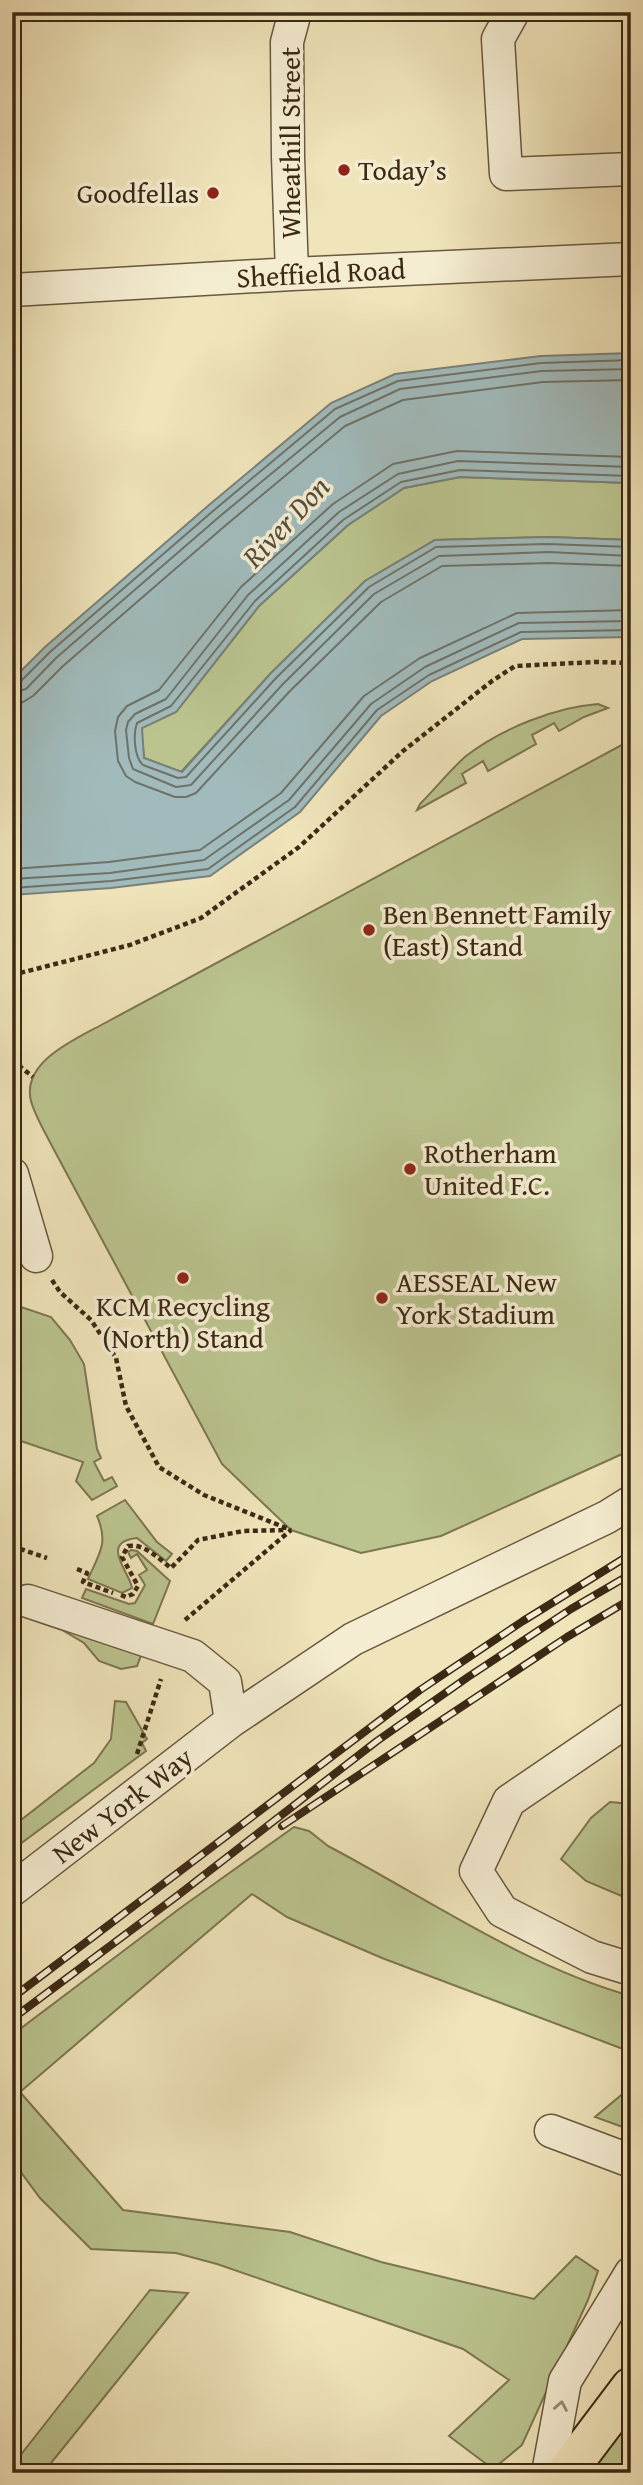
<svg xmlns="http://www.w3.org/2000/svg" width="643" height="2485" viewBox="0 0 643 2485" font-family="'Gentium Book Plus',serif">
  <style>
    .green { fill: #bbc48f; stroke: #7c7652; stroke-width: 2 }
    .water { fill: #a1bbbc; stroke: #798179; stroke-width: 2 }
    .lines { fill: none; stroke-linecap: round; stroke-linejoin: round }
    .shore { stroke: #6e7268; stroke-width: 2 }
    .minor-casing { stroke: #69583e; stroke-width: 35 }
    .major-casing { stroke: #3c2914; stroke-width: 42 }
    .path { stroke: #3c2914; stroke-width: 4.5; stroke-dasharray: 5 3.5; stroke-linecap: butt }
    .minor { stroke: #f5edd2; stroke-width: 32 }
    .major { stroke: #f0e4ba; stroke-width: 38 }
    .rail-casing { stroke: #3c2914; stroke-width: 8 }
    .rail { stroke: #f5edd2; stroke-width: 5; stroke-dasharray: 16; stroke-linecap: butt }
    .oneway { stroke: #988b73 }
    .poi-dot { fill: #8f2418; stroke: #f5edd2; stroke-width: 2.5 }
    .labels { text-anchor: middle; stroke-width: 7; stroke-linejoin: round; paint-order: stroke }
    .street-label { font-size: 28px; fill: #3c2914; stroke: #f5edd2 }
    .poi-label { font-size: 28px; fill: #3c2914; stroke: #f5edd2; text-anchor: start }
    .water-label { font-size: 30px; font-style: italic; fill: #554e3e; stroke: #f5edd2 }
  </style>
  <rect width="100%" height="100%" fill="#f0e4ba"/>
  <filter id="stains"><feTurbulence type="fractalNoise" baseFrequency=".00286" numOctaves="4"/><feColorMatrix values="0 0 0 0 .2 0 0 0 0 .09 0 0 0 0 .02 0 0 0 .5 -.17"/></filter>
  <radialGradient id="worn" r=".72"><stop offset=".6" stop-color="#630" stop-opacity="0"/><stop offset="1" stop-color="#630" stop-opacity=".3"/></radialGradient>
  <path class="green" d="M 460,477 L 631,483 L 631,540 L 549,537 L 435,540 L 365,581 L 271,673 L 181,772 L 144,758 L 141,728 L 176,712 L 259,606 L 348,525 L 404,488 Z
    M 598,704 L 608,708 L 584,717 L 559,731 L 554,723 L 532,735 L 536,744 L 488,771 L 483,761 L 462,774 L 466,783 L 417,810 L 420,804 C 435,789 450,770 466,756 C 501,729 555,707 598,704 Z
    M 631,740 L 631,1450 L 441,1536 L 361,1553 L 291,1530 L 222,1464 L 52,1146 C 45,1132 35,1116 31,1101 C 21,1061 78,1038 105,1023 Z
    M 12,1304 L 51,1317 L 70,1340 L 84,1364 L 97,1449 L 101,1458 L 94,1462 L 104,1481 L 112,1477 L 117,1486 L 92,1500 L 76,1481 L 83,1462 L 12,1438 Z
    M 125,1500 L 157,1542 L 172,1554 L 166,1561 L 137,1538 C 99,1542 129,1571 132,1588 L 122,1593 L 88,1579 C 99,1554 109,1543 97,1516 Z
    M 131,1550 L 137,1551 L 170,1581 L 153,1624 L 82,1598 L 86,1589 L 129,1604 L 135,1603 L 145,1585 L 139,1575 L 147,1570 L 137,1554 L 131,1558 L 128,1552 Z
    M 12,1606 L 143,1650 L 137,1666 L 121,1669 L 99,1661 L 84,1643 L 62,1630 L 12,1613 Z
    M 115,1701 L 126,1702 L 147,1739 L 142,1743 L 146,1751 L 12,1850 L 12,1827 L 94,1763 L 111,1739 Z
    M 610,1802 L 631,1804 L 631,1900 L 586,1881 L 561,1859 L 591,1818 Z
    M 294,1827 L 309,1831 L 328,1846 C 427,1898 522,1965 631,1996 L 631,2052 L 382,1958 L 287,1917 L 252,1894 L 20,2092 L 123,2210 L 290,2232 L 381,2262 L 534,2299 L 576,2256 L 598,2271 L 588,2300 L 522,2445 L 493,2469 L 449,2436 L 509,2380 L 463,2349 L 217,2264 L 176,2253 L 91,2249 L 40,2198 L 12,2160 L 12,2035 L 179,1909 Z
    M 631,2087 L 631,2130 L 595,2117 Z
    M 150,2290 L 188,2293 L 43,2473 L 12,2473 L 12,2466 Z
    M 631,2414 L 631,2473 L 587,2473 Z"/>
  <path class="water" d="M 631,353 L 631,483 L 460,477 L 404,488 L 348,525 L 259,606 L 176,712 L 142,728 L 144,758 L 182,772 L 271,673 L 365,581 L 435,540 L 549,537 L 631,540 L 631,637 L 522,639 L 432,681 L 381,716 L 300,812 L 210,876 L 111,888 L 12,895 L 12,680 L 45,647 L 209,505 L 331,403 L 395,374 L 541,356 Z"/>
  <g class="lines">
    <path class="shore" d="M 631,457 L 457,451 L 393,464 L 333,504 L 241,587 L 159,690 L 127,706 L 118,717 L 115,731 L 118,761 L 126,776 L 135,782 L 175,797 L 186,797 L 196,793 L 290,691 L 381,602 L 442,566 L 548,563 L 631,566
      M 631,467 L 458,461 L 398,474 L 339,512 L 248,595 L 166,699 L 135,714 L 128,722 L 126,730 L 129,758 L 133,769 L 176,787 L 191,785 L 283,684 L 374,594 L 439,556 L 548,552 L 631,556
      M 631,476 L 460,470 L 401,482 L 343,520 L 255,601 L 171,706 L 137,723 C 133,734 134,757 143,765 L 178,778 L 186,777 L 276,678 L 369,587 L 436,547 L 548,544 L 631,547
      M 12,684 L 20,682 L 50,652 L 213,511 L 335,409 L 398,381 L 541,363 L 631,360
      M 12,693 L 26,689 L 56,658 L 219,517 L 340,417 L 400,389 L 542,371 L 631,369
      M 12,704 L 23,702 L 33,696 L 63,666 L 226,525 L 345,426 L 403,400 L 543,382 L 631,380
      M 12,869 L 109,862 L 200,850 L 281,793 L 364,696 L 420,658 L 517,613 L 631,610
      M 12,879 L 110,873 L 204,860 L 289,800 L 371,704 L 425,667 L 519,623 L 631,621
      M 12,888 L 111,881 L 208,869 L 295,807 L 377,710 L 429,675 L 521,632 L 631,630"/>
    <g class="minor-casing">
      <path id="minor" d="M 513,12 L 498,39 L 506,174 L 631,169
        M 292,274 L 288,157 L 287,42 L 295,12
        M 12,290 L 292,274 L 631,259
        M 12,1174 L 36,1256
        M 28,1601 L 193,1656 L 225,1682 L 231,1721
        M 631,1718 L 509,1801 L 476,1871 L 502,1911 L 592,1957 L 631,1969
        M 12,1890 L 231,1721 L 353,1639 L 607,1517 L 631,1502
        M 551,2131 L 631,2161
        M 548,2473 L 565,2381 L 631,2273"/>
    </g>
    <g class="major-casing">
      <path id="major" d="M 566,2473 L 631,2387"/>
    </g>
    <path class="path" d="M 12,975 L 130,945 L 201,918 L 299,847 L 403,751 L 492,681 L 515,666 L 596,662 L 631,663
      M 12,1060 L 33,1077
      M 52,1280 L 60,1292 L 91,1320 L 116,1358 L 126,1406 L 159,1467 L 204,1495 L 291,1530
      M 12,1546 L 47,1558
      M 77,1569 L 87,1573 L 83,1582 L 113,1593
      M 121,1595 L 126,1597 L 133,1594 L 138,1586 L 122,1557 L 128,1546 C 144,1543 159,1559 171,1568 L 198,1540 L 243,1531 L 287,1530
      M 185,1620 L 291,1530
      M 137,1754 L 161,1679"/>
    <use href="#minor" class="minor"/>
    <use href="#major" class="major"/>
    <g class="rail-casing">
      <path id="rail" d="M 282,1826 L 567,1637 L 631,1599
        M 12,1998 L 420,1690 L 523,1621 L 631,1554
        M 12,2019 L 177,1896 L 377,1741 L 468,1677 L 571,1609 L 631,1574"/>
    </g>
    <use href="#rail" class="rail"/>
  </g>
  <defs><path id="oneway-chevron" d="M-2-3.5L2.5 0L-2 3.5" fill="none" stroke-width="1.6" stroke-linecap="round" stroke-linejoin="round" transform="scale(1.75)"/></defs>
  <use class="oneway" href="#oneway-chevron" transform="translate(561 2406) rotate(-80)"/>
  <g class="poi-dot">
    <circle cx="344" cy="170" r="7"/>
    <circle cx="213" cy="193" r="7"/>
    <circle cx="369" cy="930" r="7"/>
    <circle cx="410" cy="1169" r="7"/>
    <circle cx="183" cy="1278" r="7"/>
    <circle cx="382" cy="1298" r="7"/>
  </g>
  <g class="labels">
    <g class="street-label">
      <text transform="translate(290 143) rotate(-90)" y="10">Wheathill Street</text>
      <text transform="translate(321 273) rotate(-3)" y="10">Sheffield Road</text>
      <text transform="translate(122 1805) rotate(-38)" y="10">New York Way</text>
    </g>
    <g class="poi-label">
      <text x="358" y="180">Today’s</text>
      <text x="199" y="203" text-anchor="end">Goodfellas</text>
      <text x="383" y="924">Ben Bennett Family<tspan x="383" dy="32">(East) Stand</tspan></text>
      <text x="424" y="1163">Rotherham<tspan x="424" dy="32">United F.C.</tspan></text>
      <text x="396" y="1292">AESSEAL New<tspan x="396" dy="32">York Stadium</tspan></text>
      <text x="183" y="1316" text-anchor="middle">KCM Recycling<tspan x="183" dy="32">(North) Stand</tspan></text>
    </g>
    <g class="water-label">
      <text transform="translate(286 522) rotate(-47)" y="10">River Don</text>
    </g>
  </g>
  <rect width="643" height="2485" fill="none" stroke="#f0e4ba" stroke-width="42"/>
  <rect x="14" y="14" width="615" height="2457" fill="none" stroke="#3c2914" stroke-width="3.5"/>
  <rect x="21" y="21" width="601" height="2443" fill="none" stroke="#3c2914" stroke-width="2"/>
  <rect width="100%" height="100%" filter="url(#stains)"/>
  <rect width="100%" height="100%" fill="url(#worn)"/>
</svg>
